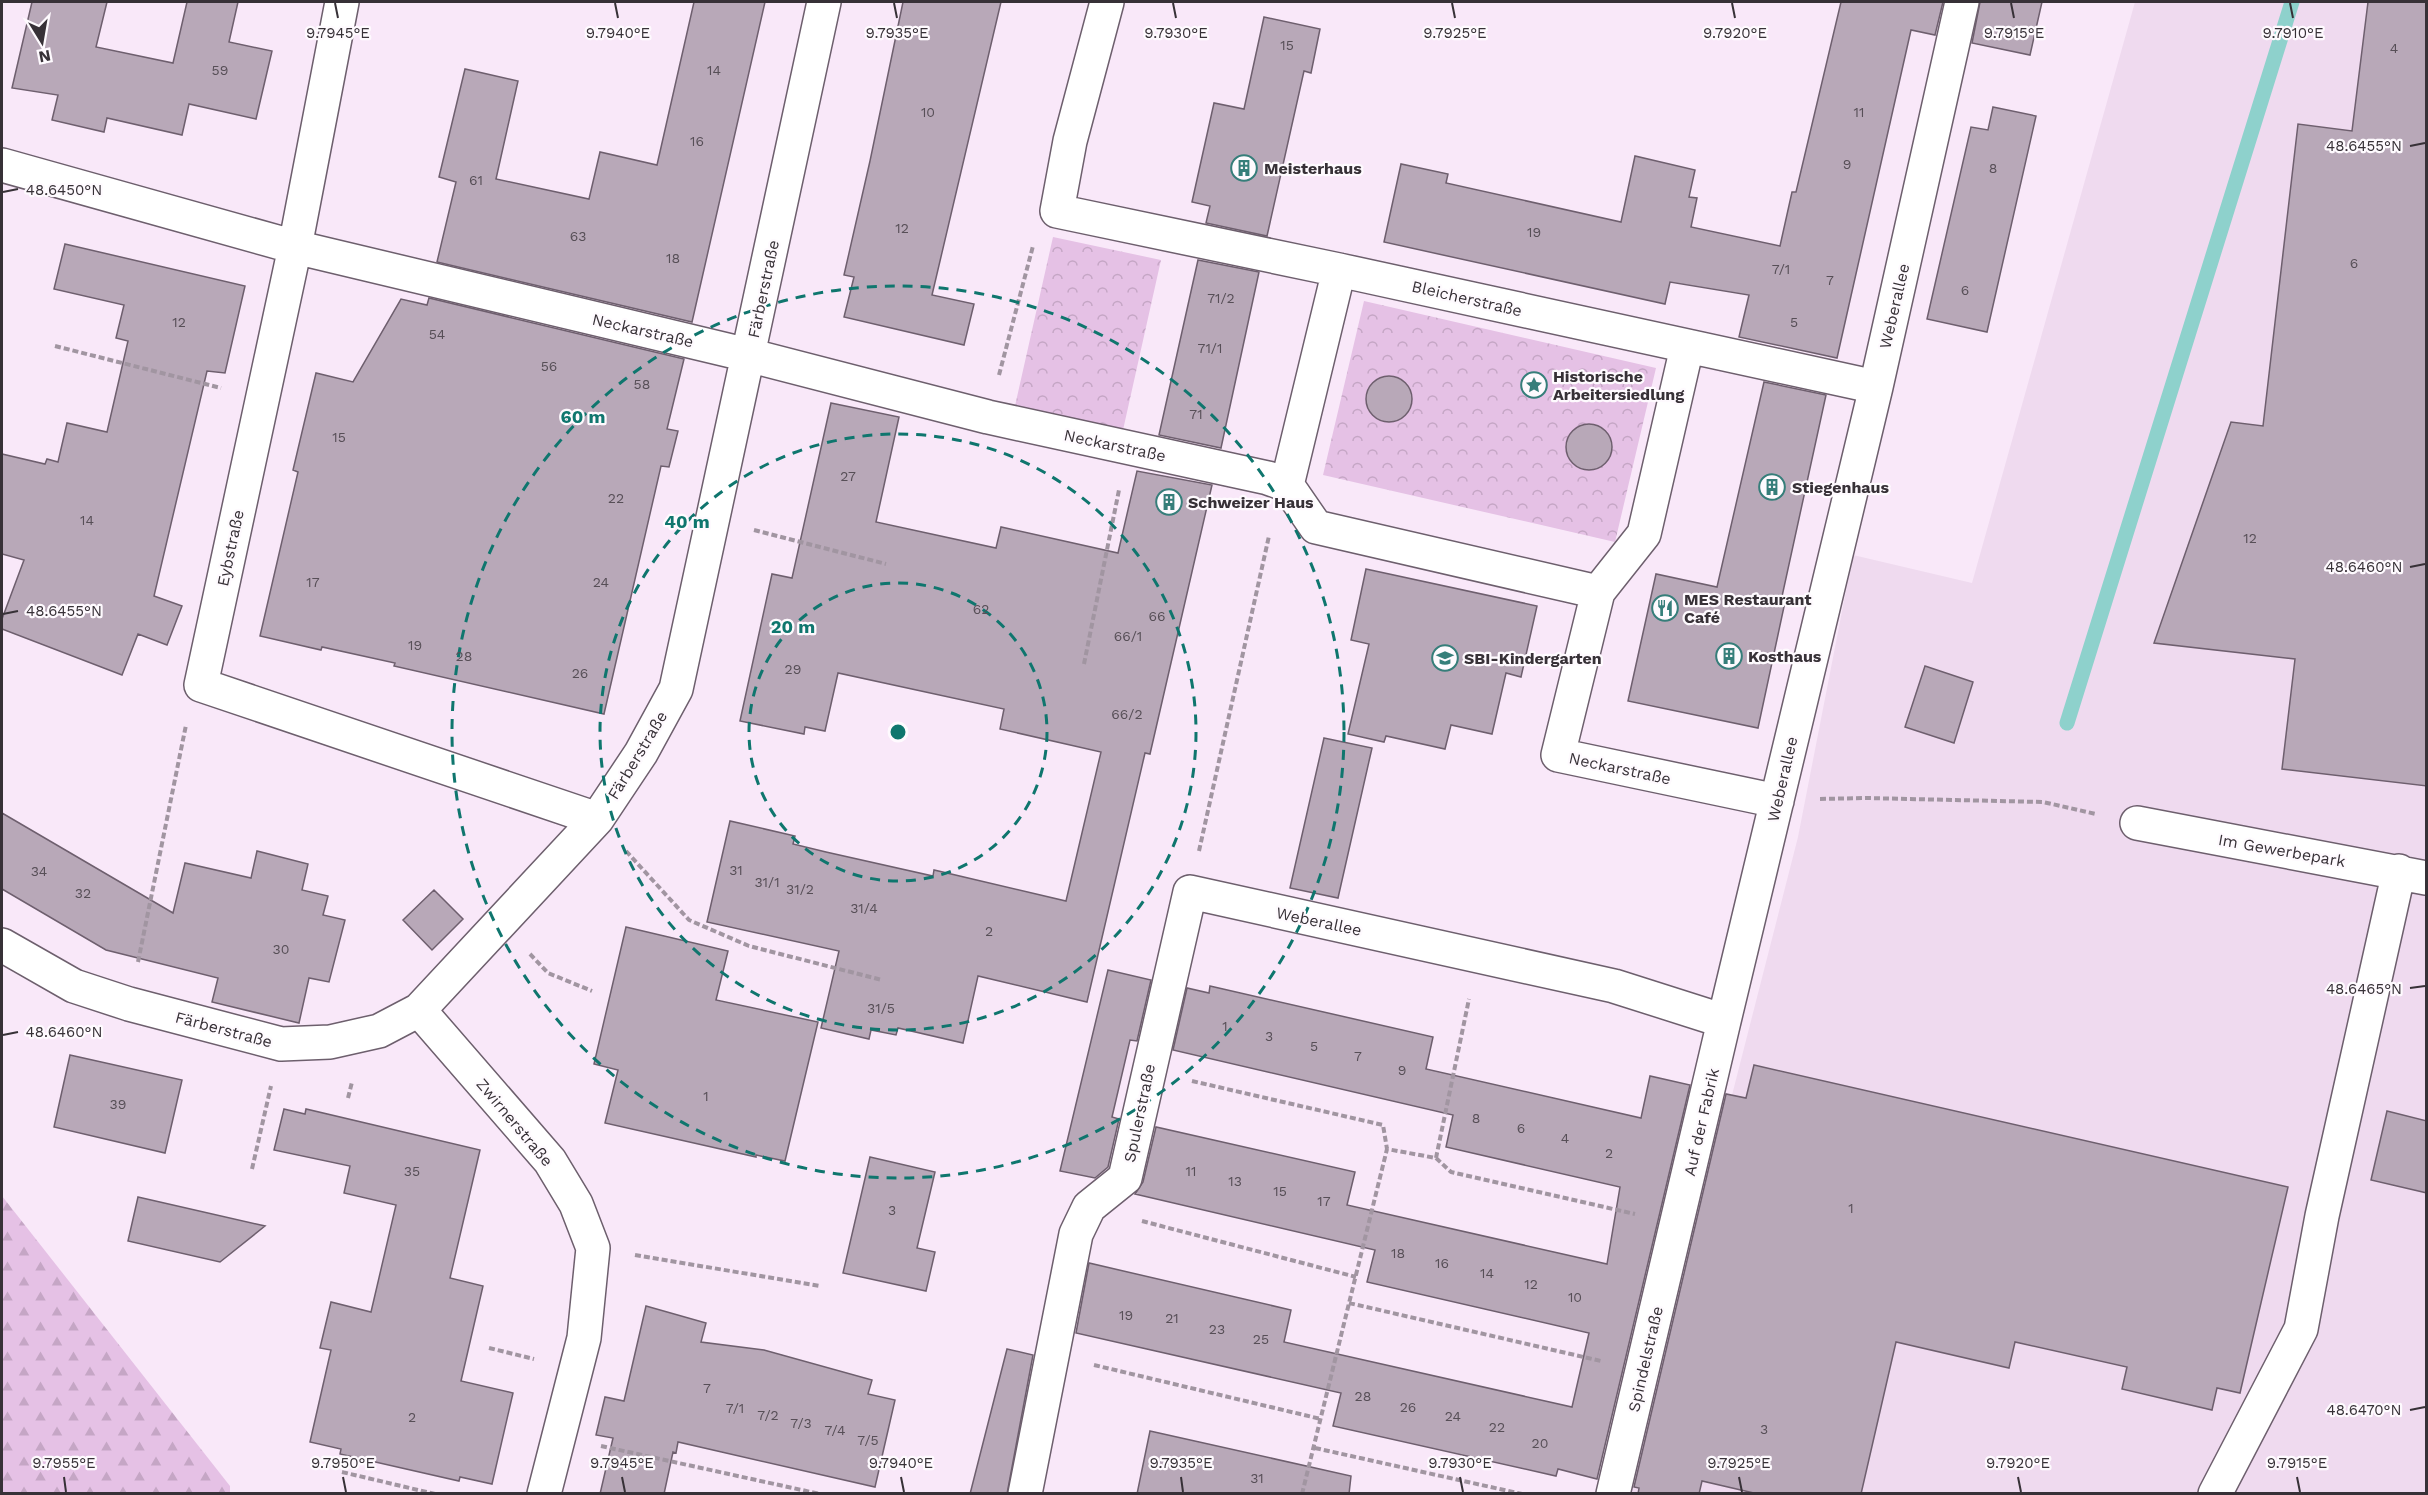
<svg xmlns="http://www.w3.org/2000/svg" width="2428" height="1495" viewBox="0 0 2428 1495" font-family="'Work Sans',sans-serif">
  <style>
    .built { fill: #efdaef }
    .forest { fill: url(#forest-firs) }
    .park { fill: url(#park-crowns) }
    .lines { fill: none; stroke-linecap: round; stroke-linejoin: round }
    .stream { stroke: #8ed1cc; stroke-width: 15 }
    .building { fill: #b8a8b8; stroke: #6e5f6e; stroke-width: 1.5 }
    .minor-casing { stroke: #6d5f6d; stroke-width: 36 }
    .path { stroke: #a195a1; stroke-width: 4; stroke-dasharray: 6 3; stroke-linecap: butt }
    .minor { stroke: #fff; stroke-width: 33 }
    .ticks { fill: none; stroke: #373137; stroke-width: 2 }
    .ring { fill: none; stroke: #0f766e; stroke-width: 3; stroke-dasharray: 10 8 }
    .labels { text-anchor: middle; stroke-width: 4.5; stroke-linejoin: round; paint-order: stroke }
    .number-label { font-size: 14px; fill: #574f57 }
    .poi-label { font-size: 16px; font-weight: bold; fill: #373137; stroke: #fefafe; text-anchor: start }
    .street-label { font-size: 16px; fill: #373137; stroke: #fefafe }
    .ticks-label { font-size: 15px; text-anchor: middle; fill: #373137; stroke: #fefafe; stroke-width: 4.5; stroke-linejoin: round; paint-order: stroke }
    .centre { fill: #0f766e; stroke: #fefafe; stroke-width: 3 }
    .ring-label { font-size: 18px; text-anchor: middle; font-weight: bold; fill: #0f766e; stroke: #fefafe; stroke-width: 4.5; stroke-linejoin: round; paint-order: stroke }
  </style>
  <defs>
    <pattern id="forest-firs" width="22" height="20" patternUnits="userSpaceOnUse" patternTransform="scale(1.5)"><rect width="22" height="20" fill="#e5c1e5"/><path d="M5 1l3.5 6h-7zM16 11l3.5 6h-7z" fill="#c5a6c5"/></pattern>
    <pattern id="park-crowns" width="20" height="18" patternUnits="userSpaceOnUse" patternTransform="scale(1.5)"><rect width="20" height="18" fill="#e5c1e5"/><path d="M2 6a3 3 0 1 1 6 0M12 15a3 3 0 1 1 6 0" fill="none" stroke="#c5a6c5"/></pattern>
  </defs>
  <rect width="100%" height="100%" fill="#f9e8f9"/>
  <path class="built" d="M 2135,2 L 2426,2 L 2426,1493 L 1630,1494 L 1798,837 L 1853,555 L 1972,583 Z"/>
  <path class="forest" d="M 2,1196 L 230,1486 L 230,1493 L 2,1493 Z"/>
  <path class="park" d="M 1053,237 L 1161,260 L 1123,430 L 1015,406 Z
    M 1364,301 L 1656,368 L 1615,542 L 1323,475 Z"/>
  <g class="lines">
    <path class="stream" d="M 2067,723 L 2292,2"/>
  </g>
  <path class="building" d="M 32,2 L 107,2 L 96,47 L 173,63 L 187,2 L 238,2 L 229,42 L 272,51 L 256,119 L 189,104 L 182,135 L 107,118 L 104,132 L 52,120 L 58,95 L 12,88 Z
    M 694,2 L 765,2 L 692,322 L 437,262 L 456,182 L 439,177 L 465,69 L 518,81 L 496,179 L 589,199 L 600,152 L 657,165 Z
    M 903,2 L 1001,2 L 932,295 L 974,304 L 964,345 L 844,317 L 854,277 L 844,275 L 870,161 Z
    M 1841,2 L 1943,2 L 1935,35 L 1911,30 L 1837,358 L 1739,337 L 1749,295 L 1670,282 L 1665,304 L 1384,242 L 1401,164 L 1448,174 L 1446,183 L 1621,222 L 1635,156 L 1695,170 L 1689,197 L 1697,198 L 1691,227 L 1780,246 L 1792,192 L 1796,192 Z
    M 1980,2 L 2042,2 L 2030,55 L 1972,43 Z
    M 2368,2 L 2427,2 L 2427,786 L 2282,769 L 2295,659 L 2154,643 L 2231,422 L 2263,426 L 2298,124 L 2352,131 Z
    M 1264,17 L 1320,29 L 1311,73 L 1304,71 L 1267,236 L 1206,223 L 1210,206 L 1192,202 L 1214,103 L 1244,109 Z
    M 1993,107 L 2036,116 L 1987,332 L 1927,319 L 1971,127 L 1988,130 Z
    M 65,244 L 245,286 L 225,373 L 207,371 L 154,596 L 182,606 L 167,645 L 138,634 L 122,675 L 2,629 L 2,619 L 24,560 L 2,554 L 2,454 L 45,464 L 47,459 L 58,462 L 67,423 L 107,432 L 128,341 L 116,338 L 124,305 L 54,289 Z
    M 1198,260 L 1259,272 L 1221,448 L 1159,435 Z
    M 429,298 L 684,359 L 667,429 L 678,431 L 669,467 L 661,466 L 604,714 L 394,666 L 395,663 L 322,647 L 321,650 L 260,636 L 298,472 L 293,470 L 316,373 L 353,382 L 401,299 L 427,305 Z
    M1366 399a23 23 0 1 1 46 0a23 23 0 1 1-46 0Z
    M 1764,382 L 1826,395 L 1781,601 L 1785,602 L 1758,728 L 1628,701 L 1656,574 L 1717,587 Z
    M 831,403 L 899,417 L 876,522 L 996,548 L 1001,527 L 1118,553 L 1137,471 L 1212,485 L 1150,754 L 1145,753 L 1087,1002 L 978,976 L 963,1043 L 898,1028 L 896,1035 L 871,1030 L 869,1039 L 821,1028 L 839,951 L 707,922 L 730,821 L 795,836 L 793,844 L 826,852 L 933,876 L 934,870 L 1066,901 L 1101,752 L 1000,729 L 1004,709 L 838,673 L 825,731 L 805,727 L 804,734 L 740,721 L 772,574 L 792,578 Z
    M1566 447a23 23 0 1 1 46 0a23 23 0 1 1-46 0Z
    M 1366,569 L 1537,606 L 1521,677 L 1506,673 L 1492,734 L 1451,725 L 1445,749 L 1386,736 L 1384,742 L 1348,734 L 1369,644 L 1351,640 Z
    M 1925,666 L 1973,682 L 1954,743 L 1905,727 Z
    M 1324,738 L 1372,748 L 1338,898 L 1290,888 Z
    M 2,813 L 173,913 L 185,863 L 251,878 L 257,851 L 308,864 L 302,890 L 328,896 L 323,915 L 345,920 L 329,982 L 309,978 L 299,1023 L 212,1002 L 218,978 L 106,950 L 2,889 Z
    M 434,890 L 463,919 L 432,950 L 403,920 Z
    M 626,927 L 728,951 L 716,1000 L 818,1022 L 785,1161 L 756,1155 L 756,1157 L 605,1123 L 618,1070 L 594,1064 Z
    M 1108,970 L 1151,980 L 1137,1041 L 1130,1040 L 1112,1117 L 1119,1119 L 1108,1167 L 1095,1178 L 1060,1171 Z
    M 1210,986 L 1433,1037 L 1426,1069 L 1641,1118 L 1650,1076 L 1690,1085 L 1597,1479 L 1558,1469 L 1556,1476 L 1333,1426 L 1341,1393 L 1076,1333 L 1089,1263 L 1291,1310 L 1284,1342 L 1572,1407 L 1589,1333 L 1367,1282 L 1375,1250 L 1135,1194 L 1143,1182 L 1156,1127 L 1355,1172 L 1347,1205 L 1607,1264 L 1620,1187 L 1446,1147 L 1453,1115 L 1173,1050 L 1187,988 L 1209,993 Z
    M 70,1055 L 182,1080 L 165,1153 L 54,1127 Z
    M 1754,1065 L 2288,1187 L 2240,1393 L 2217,1388 L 2212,1410 L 2122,1389 L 2127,1367 L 2015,1342 L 2009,1368 L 1896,1342 L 1861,1494 L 1758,1494 L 1702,1481 L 1699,1494 L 1638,1494 L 1639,1488 L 1634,1487 L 1726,1094 L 1746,1098 Z
    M 284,1109 L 305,1114 L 306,1109 L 480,1150 L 450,1278 L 483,1286 L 461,1381 L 513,1393 L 492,1484 L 460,1477 L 459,1481 L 340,1454 L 341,1449 L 310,1442 L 331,1350 L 320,1348 L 331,1302 L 371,1312 L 396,1205 L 344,1193 L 350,1166 L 274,1150 Z
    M 2387,1111 L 2427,1121 L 2427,1193 L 2371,1180 Z
    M 870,1157 L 935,1172 L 917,1248 L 935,1252 L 926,1291 L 843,1273 Z
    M 138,1197 L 265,1226 L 220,1262 L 128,1241 Z
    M 646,1306 L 706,1323 L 701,1342 L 764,1350 L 872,1380 L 868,1394 L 895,1400 L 875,1487 L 678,1442 L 676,1453 L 673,1452 L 664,1494 L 600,1494 L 613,1438 L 596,1435 L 605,1397 L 624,1401 Z
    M 1007,1349 L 1033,1355 L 1007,1494 L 970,1494 Z
    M 1150,1431 L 1351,1476 L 1349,1494 L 1137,1494 Z"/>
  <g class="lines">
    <g class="minor-casing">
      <path id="minor" d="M 342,2 L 295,247 L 201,685 L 597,819
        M 1107,2 L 1070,141 L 1057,211 L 1339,270 L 1876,387
        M 2,165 L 295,247 L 748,355 L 988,417 L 1268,478 L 1287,485 L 1316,527 L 1598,592
        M 1687,347 L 1644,534 L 1598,592 L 1558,755 L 1777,801
        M 1287,485 L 1339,270
        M 2137,823 L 2426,878
        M 2,945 L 74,986 L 129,1004 L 281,1044 L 330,1042 L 379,1031 L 419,1010 L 597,819 L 641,753 L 676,689 L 824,2
        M 419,1010 L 550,1161 L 576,1204 L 593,1248 L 584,1338 L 544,1494
        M 1025,1494 L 1076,1234 L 1089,1207 L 1125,1178 L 1190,892 L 1614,986 L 1724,1021 L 1876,387 L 1962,2
        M 1613,1494 L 1724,1021
        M 2215,1494 L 2301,1329 L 2322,1216 L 2399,871"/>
    </g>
    <path class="path" d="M 55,346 L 221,388
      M 999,375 L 1033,246
      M 754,530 L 886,564
      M 1084,664 L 1119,490
      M 1820,799 L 1866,798 L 2043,802 L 2096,814
      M 626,851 L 689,920 L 749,946 L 882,980
      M 1199,851 L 1269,536
      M 530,954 L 548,973 L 592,991
      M 138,962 L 186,725
      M 1192,1081 L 1383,1125 L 1387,1149
      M 348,1098 L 352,1082
      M 1436,1158 L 1451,1172 L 1635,1214
      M 252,1169 L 271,1086
      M 1142,1221 L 1356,1277
      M 635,1255 L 820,1286
      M 1349,1303 L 1601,1361
      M 489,1348 L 534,1359
      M 1094,1365 L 1321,1419
      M 601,1446 L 820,1494
      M 1315,1448 L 1522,1494
      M 342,1472 L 435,1494
      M 1302,1494 L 1387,1149 L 1436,1158 L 1469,999"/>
    <use href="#minor" class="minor"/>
  </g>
  <path class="ticks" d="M 335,3 L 338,18M 615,3 L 618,18M 894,3 L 897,18M 1173,3 L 1176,18M 1452,3 L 1455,18M 1732,3 L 1735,18M 2011,3 L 2014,18M 2290,3 L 2293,18M 2410,146 L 2425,143M 3,192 L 18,189M 2410,567 L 2425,564M 3,614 L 18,611M 2410,988 L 2425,986M 3,1035 L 18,1032M 2410,1410 L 2425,1407M 64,1477 L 66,1492M 343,1477 L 346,1492M 622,1477 L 625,1492M 901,1477 L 904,1492M 1181,1477 L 1183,1492M 1460,1477 L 1463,1492M 1739,1477 L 1742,1492M 2018,1477 L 2021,1492M 2297,1477 L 2300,1492"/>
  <g class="ring">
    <circle cx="898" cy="732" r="149"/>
    <circle cx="898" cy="732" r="298"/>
    <circle cx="898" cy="732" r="446"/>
  </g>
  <defs>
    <g id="building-ring" transform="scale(1.35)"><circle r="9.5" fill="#fefafe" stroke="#367e7a" stroke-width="1.5"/><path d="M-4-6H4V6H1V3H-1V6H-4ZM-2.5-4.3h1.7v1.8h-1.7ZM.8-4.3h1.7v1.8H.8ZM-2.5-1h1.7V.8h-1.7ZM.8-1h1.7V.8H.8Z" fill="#367e7a"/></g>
    <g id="sight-ring" transform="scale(1.35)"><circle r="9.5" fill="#fefafe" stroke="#367e7a" stroke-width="1.5"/><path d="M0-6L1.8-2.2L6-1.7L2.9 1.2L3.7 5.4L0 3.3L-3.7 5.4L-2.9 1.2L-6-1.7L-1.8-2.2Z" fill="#367e7a"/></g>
    <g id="restaurant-ring" transform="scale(1.35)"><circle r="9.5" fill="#fefafe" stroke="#367e7a" stroke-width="1.5"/><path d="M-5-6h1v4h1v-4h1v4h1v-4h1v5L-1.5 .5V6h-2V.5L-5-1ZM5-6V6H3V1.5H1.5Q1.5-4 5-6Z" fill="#367e7a"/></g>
    <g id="school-ring" transform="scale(1.35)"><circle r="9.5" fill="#fefafe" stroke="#367e7a" stroke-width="1.5"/><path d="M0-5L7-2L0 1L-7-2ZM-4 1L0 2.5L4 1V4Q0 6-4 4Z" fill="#367e7a"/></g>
  </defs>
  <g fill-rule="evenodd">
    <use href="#building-ring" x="1244" y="168"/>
    <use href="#sight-ring" x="1534" y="385"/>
    <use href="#building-ring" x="1772" y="487"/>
    <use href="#building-ring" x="1169" y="502"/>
    <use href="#restaurant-ring" x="1665" y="608"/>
    <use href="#building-ring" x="1729" y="656"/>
    <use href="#school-ring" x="1445" y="658"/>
  </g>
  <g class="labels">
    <g class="number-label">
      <text x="1287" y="50">15</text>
      <text x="2394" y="53">4</text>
      <text x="220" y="75">59</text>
      <text x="714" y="75">14</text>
      <text x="928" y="117">10</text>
      <text x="1859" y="117">11</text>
      <text x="697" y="146">16</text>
      <text x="1847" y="169">9</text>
      <text x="1993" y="173">8</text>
      <text x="476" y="185">61</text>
      <text x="902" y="233">12</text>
      <text x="1534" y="237">19</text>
      <text x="578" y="241">63</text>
      <text x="673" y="263">18</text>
      <text x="2354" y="268">6</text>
      <text x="1781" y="274">7/1</text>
      <text x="1830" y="285">7</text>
      <text x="1965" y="295">6</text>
      <text x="1221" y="303">71/2</text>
      <text x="179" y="327">12</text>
      <text x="1794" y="327">5</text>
      <text x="437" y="339">54</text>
      <text x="1210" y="353">71/1</text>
      <text x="549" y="371">56</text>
      <text x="642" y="389">58</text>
      <text x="1196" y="419">71</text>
      <text x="339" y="442">15</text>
      <text x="848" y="481">27</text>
      <text x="616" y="503">22</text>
      <text x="87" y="525">14</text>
      <text x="2250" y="543">12</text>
      <text x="313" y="587">17</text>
      <text x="601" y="587">24</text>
      <text x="981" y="614">62</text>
      <text x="1157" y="621">66</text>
      <text x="1128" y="641">66/1</text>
      <text x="415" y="650">19</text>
      <text x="464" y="661">28</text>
      <text x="793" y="674">29</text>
      <text x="580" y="678">26</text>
      <text x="1127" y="719">66/2</text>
      <text x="736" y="875">31</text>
      <text x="39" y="876">34</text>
      <text x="767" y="887">31/1</text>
      <text x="800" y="894">31/2</text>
      <text x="83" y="898">32</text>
      <text x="864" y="913">31/4</text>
      <text x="989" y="936">2</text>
      <text x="281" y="954">30</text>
      <text x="881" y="1013">31/5</text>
      <text x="1225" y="1031">1</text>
      <text x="1269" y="1041">3</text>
      <text x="1314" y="1051">5</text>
      <text x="1358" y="1061">7</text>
      <text x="1402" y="1075">9</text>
      <text x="706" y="1101">1</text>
      <text x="118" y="1109">39</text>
      <text x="1476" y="1123">8</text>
      <text x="1521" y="1133">6</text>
      <text x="1565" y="1143">4</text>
      <text x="1609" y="1158">2</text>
      <text x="412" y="1176">35</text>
      <text x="1191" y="1176">11</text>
      <text x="1235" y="1186">13</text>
      <text x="1280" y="1196">15</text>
      <text x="1324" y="1206">17</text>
      <text x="1851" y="1213">1</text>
      <text x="892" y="1215">3</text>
      <text x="1398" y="1258">18</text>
      <text x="1442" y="1268">16</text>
      <text x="1487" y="1278">14</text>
      <text x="1531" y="1289">12</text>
      <text x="1575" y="1302">10</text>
      <text x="1126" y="1320">19</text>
      <text x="1172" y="1323">21</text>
      <text x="1217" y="1334">23</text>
      <text x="1261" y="1344">25</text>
      <text x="707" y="1393">7</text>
      <text x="1363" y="1401">28</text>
      <text x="1408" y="1412">26</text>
      <text x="735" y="1413">7/1</text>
      <text x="768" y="1420">7/2</text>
      <text x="1453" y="1421">24</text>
      <text x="412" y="1422">2</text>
      <text x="801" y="1428">7/3</text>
      <text x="1497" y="1432">22</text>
      <text x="1764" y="1434">3</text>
      <text x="835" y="1435">7/4</text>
      <text x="868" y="1445">7/5</text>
      <text x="1540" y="1448">20</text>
      <text x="1257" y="1483">31</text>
    </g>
    <g class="poi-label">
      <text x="1264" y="174">Meisterhaus</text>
      <text x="1553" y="382">Historische<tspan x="1553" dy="18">Arbeitersiedlung</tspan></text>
      <text x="1792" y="493">Stiegenhaus</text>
      <text x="1188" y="508">Schweizer Haus</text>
      <text x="1684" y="605">MES Restaurant<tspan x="1684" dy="18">Café</tspan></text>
      <text x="1748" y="662">Kosthaus</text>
      <text x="1464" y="664">SBI-Kindergarten</text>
    </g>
    <g class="street-label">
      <text transform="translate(763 289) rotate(-78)" y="6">Färberstraße</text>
      <text transform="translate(1467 298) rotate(13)" y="6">Bleicherstraße</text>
      <text transform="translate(1894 306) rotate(-77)" y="6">Weberallee</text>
      <text transform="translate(643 330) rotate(13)" y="6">Neckarstraße</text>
      <text transform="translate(1115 445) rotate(12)" y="6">Neckarstraße</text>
      <text transform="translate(230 548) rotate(-78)" y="6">Eybstraße</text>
      <text transform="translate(637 755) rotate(-59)" y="6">Färberstraße</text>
      <text transform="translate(1620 768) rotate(12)" y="6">Neckarstraße</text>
      <text transform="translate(1782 779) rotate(-77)" y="6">Weberallee</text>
      <text transform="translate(2282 850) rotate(10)" y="6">Im Gewerbepark</text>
      <text transform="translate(1319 921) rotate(12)" y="6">Weberallee</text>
      <text transform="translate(224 1029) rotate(15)" y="6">Färberstraße</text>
      <text transform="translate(1139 1113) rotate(-78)" y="6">Spulerstraße</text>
      <text transform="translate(515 1122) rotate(50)" y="6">Zwirnerstraße</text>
      <text transform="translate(1701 1122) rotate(-77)" y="6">Auf der Fabrik</text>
      <text transform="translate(1645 1359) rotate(-77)" y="6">Spindelstraße</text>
    </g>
  </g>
  <g class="ticks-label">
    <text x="338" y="38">9.7945°E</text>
    <text x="618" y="38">9.7940°E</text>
    <text x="897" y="38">9.7935°E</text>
    <text x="1176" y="38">9.7930°E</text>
    <text x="1455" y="38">9.7925°E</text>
    <text x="1735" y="38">9.7920°E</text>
    <text x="2014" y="38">9.7915°E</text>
    <text x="2293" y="38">9.7910°E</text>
    <text x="2364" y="151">48.6455°N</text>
    <text x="64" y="195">48.6450°N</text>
    <text x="2364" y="572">48.6460°N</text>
    <text x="64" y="616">48.6455°N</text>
    <text x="2364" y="994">48.6465°N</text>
    <text x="64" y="1037">48.6460°N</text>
    <text x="2364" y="1415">48.6470°N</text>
    <text x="64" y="1468">9.7955°E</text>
    <text x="343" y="1468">9.7950°E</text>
    <text x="622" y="1468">9.7945°E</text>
    <text x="901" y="1468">9.7940°E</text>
    <text x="1181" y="1468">9.7935°E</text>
    <text x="1460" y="1468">9.7930°E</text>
    <text x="1739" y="1468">9.7925°E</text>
    <text x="2018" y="1468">9.7920°E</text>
    <text x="2297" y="1468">9.7915°E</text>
  </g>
  <circle cx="898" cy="732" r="9" class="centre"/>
  <g class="ring-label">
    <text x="583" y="423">60 m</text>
    <text x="687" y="528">40 m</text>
    <text x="793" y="633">20 m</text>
  </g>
  <rect width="2428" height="1495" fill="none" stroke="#373137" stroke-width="6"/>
  <g transform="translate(42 42) rotate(169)" stroke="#fefafe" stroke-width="4.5" paint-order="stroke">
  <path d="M0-4.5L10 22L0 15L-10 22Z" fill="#373137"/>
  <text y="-9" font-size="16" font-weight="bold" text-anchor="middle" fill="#373137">N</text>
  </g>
</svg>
